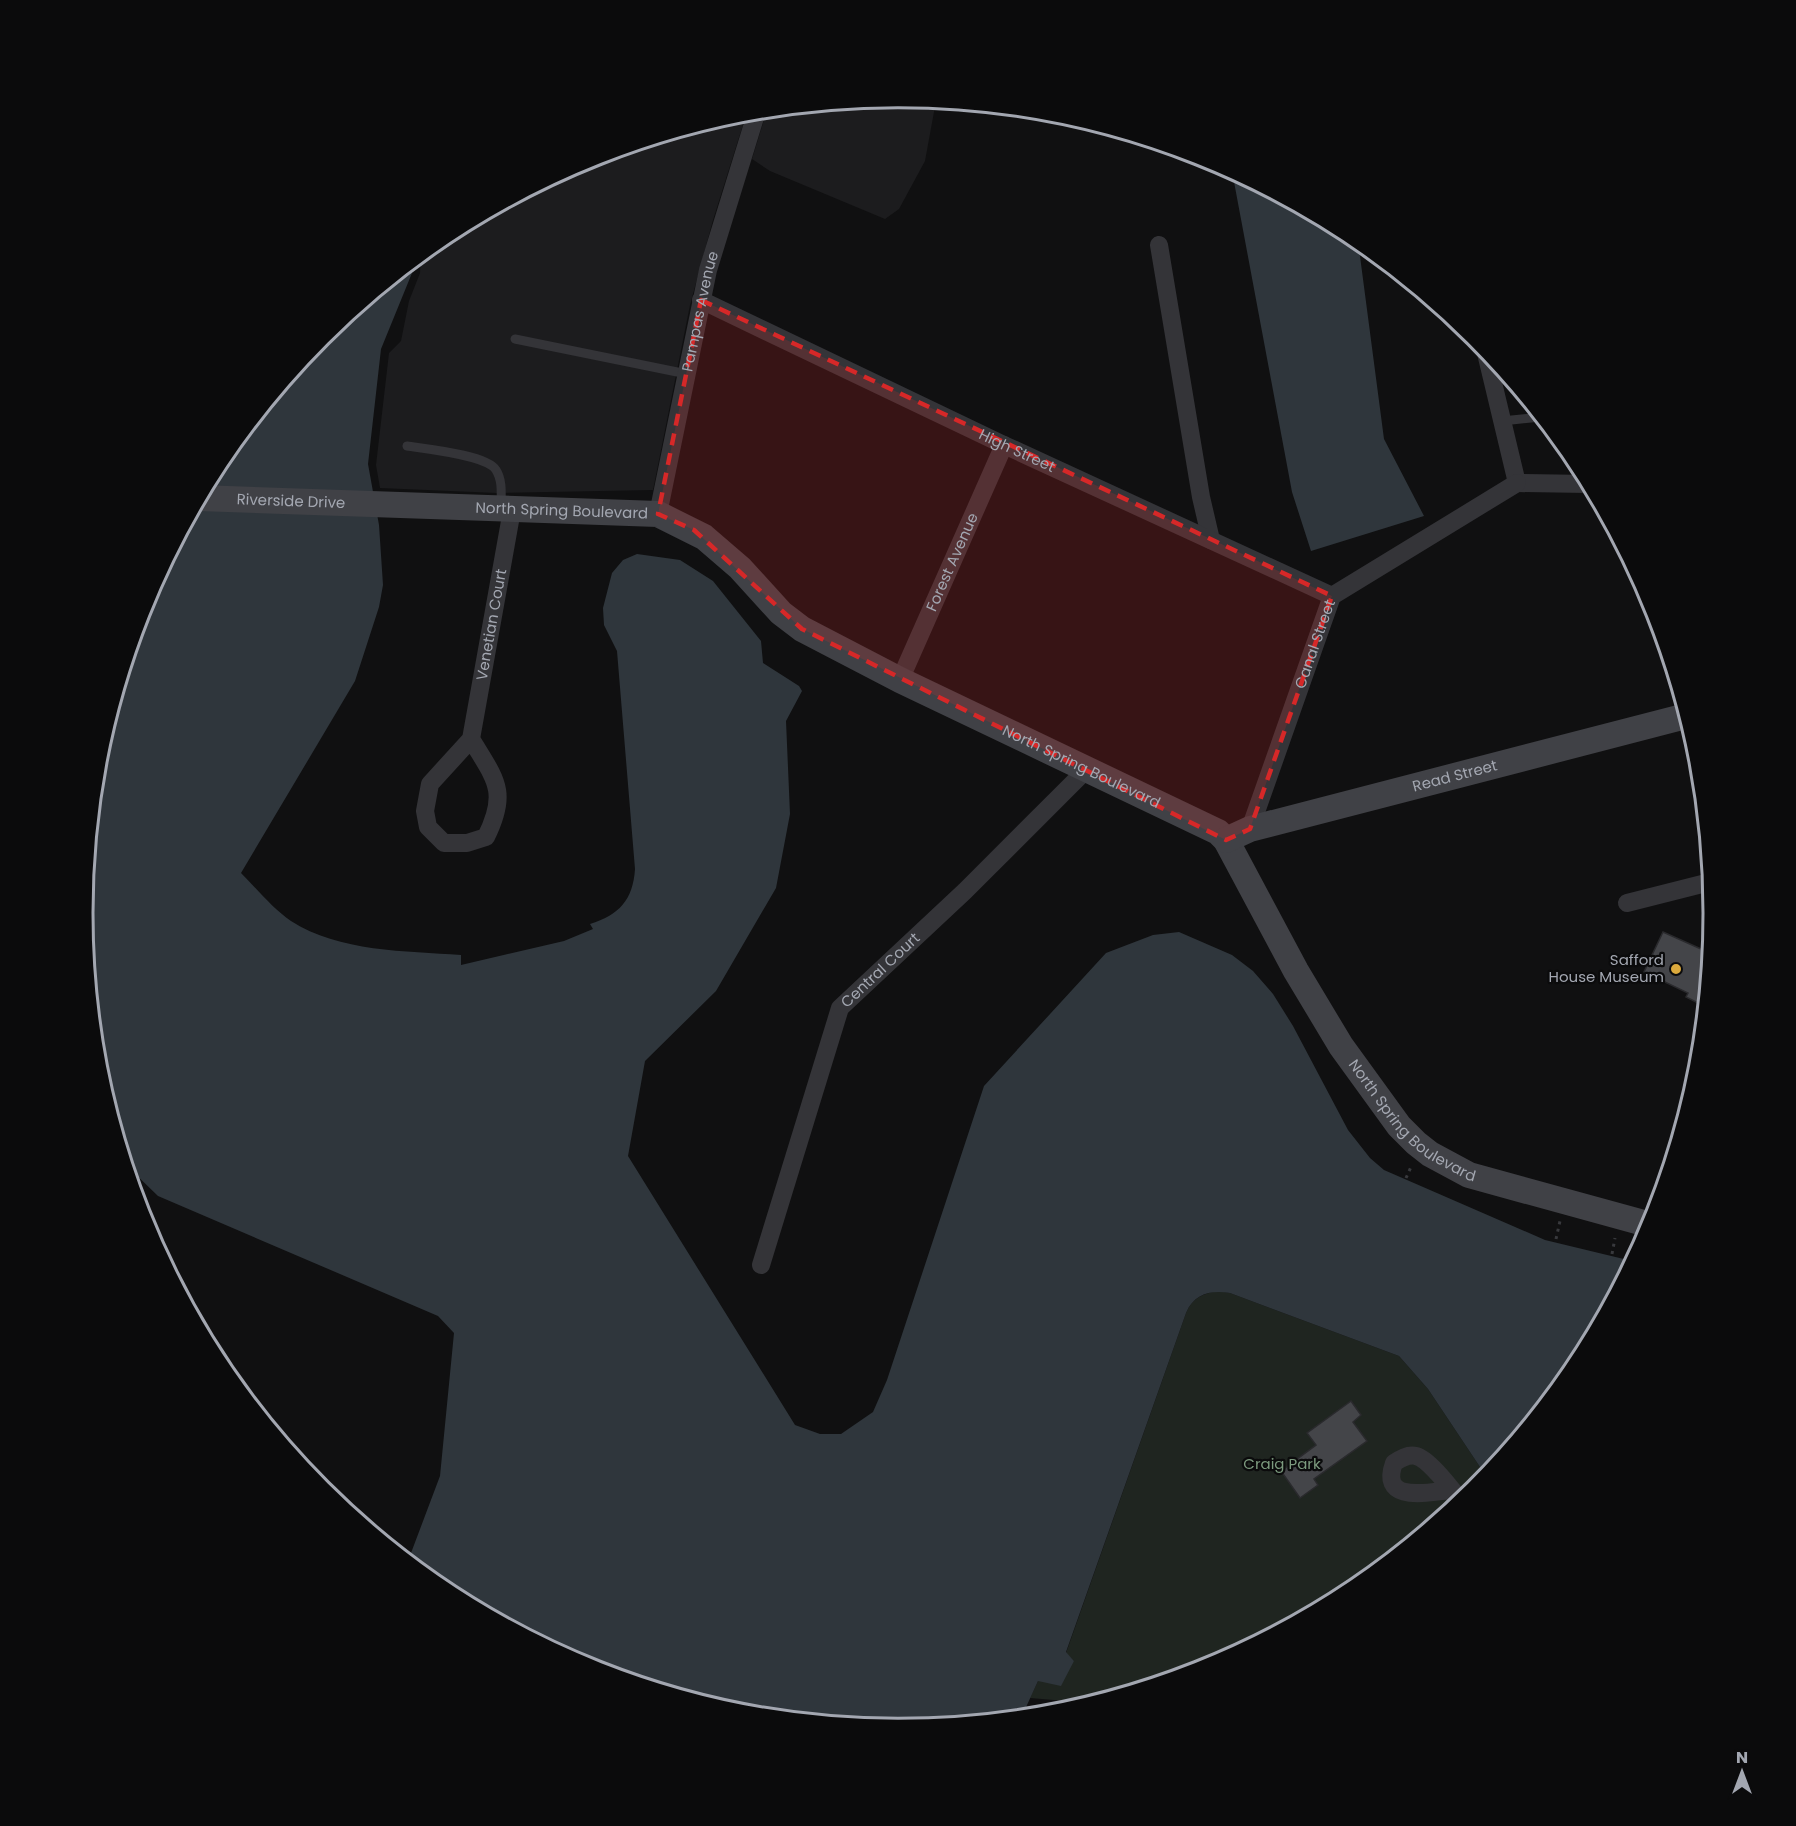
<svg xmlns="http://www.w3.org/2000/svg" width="1796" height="1826" viewBox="0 0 1796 1826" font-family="Poppins,sans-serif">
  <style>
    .built { fill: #1c1c1e }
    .green { fill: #1f2520 }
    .water { fill: #2f363c }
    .building { fill: #444549; stroke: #2a2a2d; stroke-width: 1.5 }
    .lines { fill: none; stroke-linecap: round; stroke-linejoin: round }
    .path { stroke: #38393d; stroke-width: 3; stroke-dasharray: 3 4.5; stroke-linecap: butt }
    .lane { stroke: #343438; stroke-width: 9 }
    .street { stroke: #343438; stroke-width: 18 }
    .secondary { stroke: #404146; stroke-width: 26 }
    .marked { fill: #d62828; fill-opacity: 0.2; stroke: #d62828; stroke-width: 4.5; stroke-dasharray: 12 8; stroke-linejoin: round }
    .poi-dot { fill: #dcaa3d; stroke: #0b0b0c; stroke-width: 2 }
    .labels { text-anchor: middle; stroke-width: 4.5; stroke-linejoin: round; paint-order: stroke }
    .street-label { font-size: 15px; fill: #a3a7b1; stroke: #0b0b0c }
    .poi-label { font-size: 15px; fill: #a3a7b1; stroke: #0b0b0c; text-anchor: end }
    .park-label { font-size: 15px; fill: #7c9a7e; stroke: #0b0b0c }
    .rim { fill: none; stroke: #a3a7b1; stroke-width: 3 }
  </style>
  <rect width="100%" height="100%" fill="#101011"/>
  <path class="built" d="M 898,98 L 936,101 L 925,161 L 899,209 L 885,219 L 770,171 L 752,159 L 767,110 Z
    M 747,112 L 713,220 L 690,305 L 653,490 L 497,493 L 380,488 L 376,465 L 389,353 L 401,341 L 409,301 L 420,273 L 421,255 L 445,235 L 586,159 Z"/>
  <path class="green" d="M 1219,1291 L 1230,1293 L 1399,1356 L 1428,1389 L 1486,1476 L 1474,1490 L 1351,1591 L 1210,1667 L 1089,1703 L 1030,1698 L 1038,1681 L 1074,1661 L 1066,1653 L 1186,1313 C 1192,1298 1203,1293 1219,1291 Z"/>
  <path class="water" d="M 1232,171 L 1358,241 L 1384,439 L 1424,516 L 1311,551 L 1292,492 Z
    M 412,262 L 412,273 L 381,349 L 368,464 L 379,525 L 383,585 L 379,607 L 355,681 L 241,873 C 257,889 273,909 291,921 C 339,952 406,951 461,955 L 461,965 L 564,941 L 593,929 L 590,924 C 619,915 633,900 635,869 L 617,651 L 604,625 L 603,608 L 612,573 L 623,560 L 637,554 L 680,560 L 713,581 L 761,641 L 763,663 L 799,686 L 802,691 L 786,721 L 790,814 L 776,888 L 716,991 L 645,1061 L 628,1156 L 795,1425 L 820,1434 L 841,1434 L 873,1412 L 887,1380 L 984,1086 L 1106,953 L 1153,935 L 1179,932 L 1232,955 L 1253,971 L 1273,994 L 1293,1026 L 1348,1130 L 1370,1158 L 1384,1170 L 1545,1240 L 1632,1261 L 1576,1366 L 1486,1476 L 1428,1389 L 1399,1356 L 1230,1293 C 1210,1290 1194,1294 1186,1313 L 1066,1652 L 1074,1661 L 1061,1686 L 1038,1681 L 1022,1716 L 898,1728 L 739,1713 L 586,1666 L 445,1591 L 408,1561 L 440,1476 L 454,1333 L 438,1316 L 158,1196 L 126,1165 L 98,1072 L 83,913 L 98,754 L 145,601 L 220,460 L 322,336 Z"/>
  <path class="building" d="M 1663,932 L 1710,953 L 1703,976 L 1707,978 L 1704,1006 L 1686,997 L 1688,993 L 1644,972 Z
    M 1351,1401 L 1361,1415 L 1353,1422 L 1367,1441 L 1314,1479 L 1318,1485 L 1300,1498 L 1281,1471 L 1316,1445 L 1307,1433 Z"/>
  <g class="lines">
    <path class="path" d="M 1406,1178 L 1411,1167
      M 1556,1239 L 1560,1221
      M 1612,1254 L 1615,1238"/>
    <path class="lane" d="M 515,339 L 687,374
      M 1502,421 L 1541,417
      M 407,446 C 426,449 487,455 496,470 C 503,481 501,495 501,507"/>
    <g class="street">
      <path d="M 1159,245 L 1201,497 L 1211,540"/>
      <path id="s1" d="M 701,300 L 1004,445 L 1332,596"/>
      <path d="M 1485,349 L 1517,483"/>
      <path d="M 1517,483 L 1589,484"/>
      <path id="s2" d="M 658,514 L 708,270 L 757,111"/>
      <path id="s3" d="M 900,680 L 1004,445"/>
      <path id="s4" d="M 471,739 C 495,779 509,791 486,837 L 467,843 L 444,843 L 428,827 L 425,811 L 430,784 L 471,739 L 512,510"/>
      <path id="s5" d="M 1250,829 L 1332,596 L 1517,483"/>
      <path d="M 1627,903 L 1710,882"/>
      <path id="s6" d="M 761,1265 L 840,1008 L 965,891 L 1087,769"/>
      <path d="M 1451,1490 C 1429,1492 1379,1504 1394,1463 C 1400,1459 1408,1454 1416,1456 C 1429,1459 1452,1490 1461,1501"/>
    </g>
    <g class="secondary">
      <path id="s7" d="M 199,498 L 658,514 L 704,537 L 740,568 L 781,613 L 802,629 L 900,680 L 1218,832 L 1226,840 L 1296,971 L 1341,1046 L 1399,1126 L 1416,1143 L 1430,1154 L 1469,1175 L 1651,1225"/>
      <path id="s8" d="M 1226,840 L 1250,829 L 1686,716"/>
    </g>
  </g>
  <path class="marked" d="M 701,300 L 1332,596 L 1250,829 L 1226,840 L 802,629 L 694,530 L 658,514 Z"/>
  <circle class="poi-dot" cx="1676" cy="969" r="6"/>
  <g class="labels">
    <g class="street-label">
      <text dy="5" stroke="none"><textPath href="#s2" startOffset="207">Pampas Avenue</textPath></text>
      <text dy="5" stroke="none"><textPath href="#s1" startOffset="350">High Street</textPath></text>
      <text dy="5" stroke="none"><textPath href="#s7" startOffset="92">Riverside Drive</textPath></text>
      <text dy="5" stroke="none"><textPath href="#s7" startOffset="363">North Spring Boulevard</textPath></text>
      <text dy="5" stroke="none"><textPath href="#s3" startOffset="129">Forest Avenue</textPath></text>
      <text dy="5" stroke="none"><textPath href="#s4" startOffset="393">Venetian Court</textPath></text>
      <text dy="5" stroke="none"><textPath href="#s5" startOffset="196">Canal Street</textPath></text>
      <text dy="5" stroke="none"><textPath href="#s7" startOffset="957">North Spring Boulevard</textPath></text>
      <text dy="5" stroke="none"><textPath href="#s8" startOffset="238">Read Street</textPath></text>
      <text dy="5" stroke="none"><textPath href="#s6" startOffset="324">Central Court</textPath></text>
      <text dy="5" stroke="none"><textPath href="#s7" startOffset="1461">North Spring Boulevard</textPath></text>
    </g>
    <g class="poi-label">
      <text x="1664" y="965">Safford<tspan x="1664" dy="17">House Museum</tspan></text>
    </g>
    <g class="park-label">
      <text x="1282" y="1469">Craig Park</text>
    </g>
  </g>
  <path d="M0 0H1796V1826H0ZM93 913a805 805 0 1 1 1610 0a805 805 0 1 1-1610 0Z" fill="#0b0b0c" fill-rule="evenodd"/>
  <path class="rim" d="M93 913a805 805 0 1 1 1610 0a805 805 0 1 1-1610 0Z"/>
  <g transform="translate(1742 1772)" stroke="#0b0b0c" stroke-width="4.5" paint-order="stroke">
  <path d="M0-4.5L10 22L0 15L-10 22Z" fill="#a3a7b1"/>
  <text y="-9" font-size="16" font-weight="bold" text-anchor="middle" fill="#a3a7b1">N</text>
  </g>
</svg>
